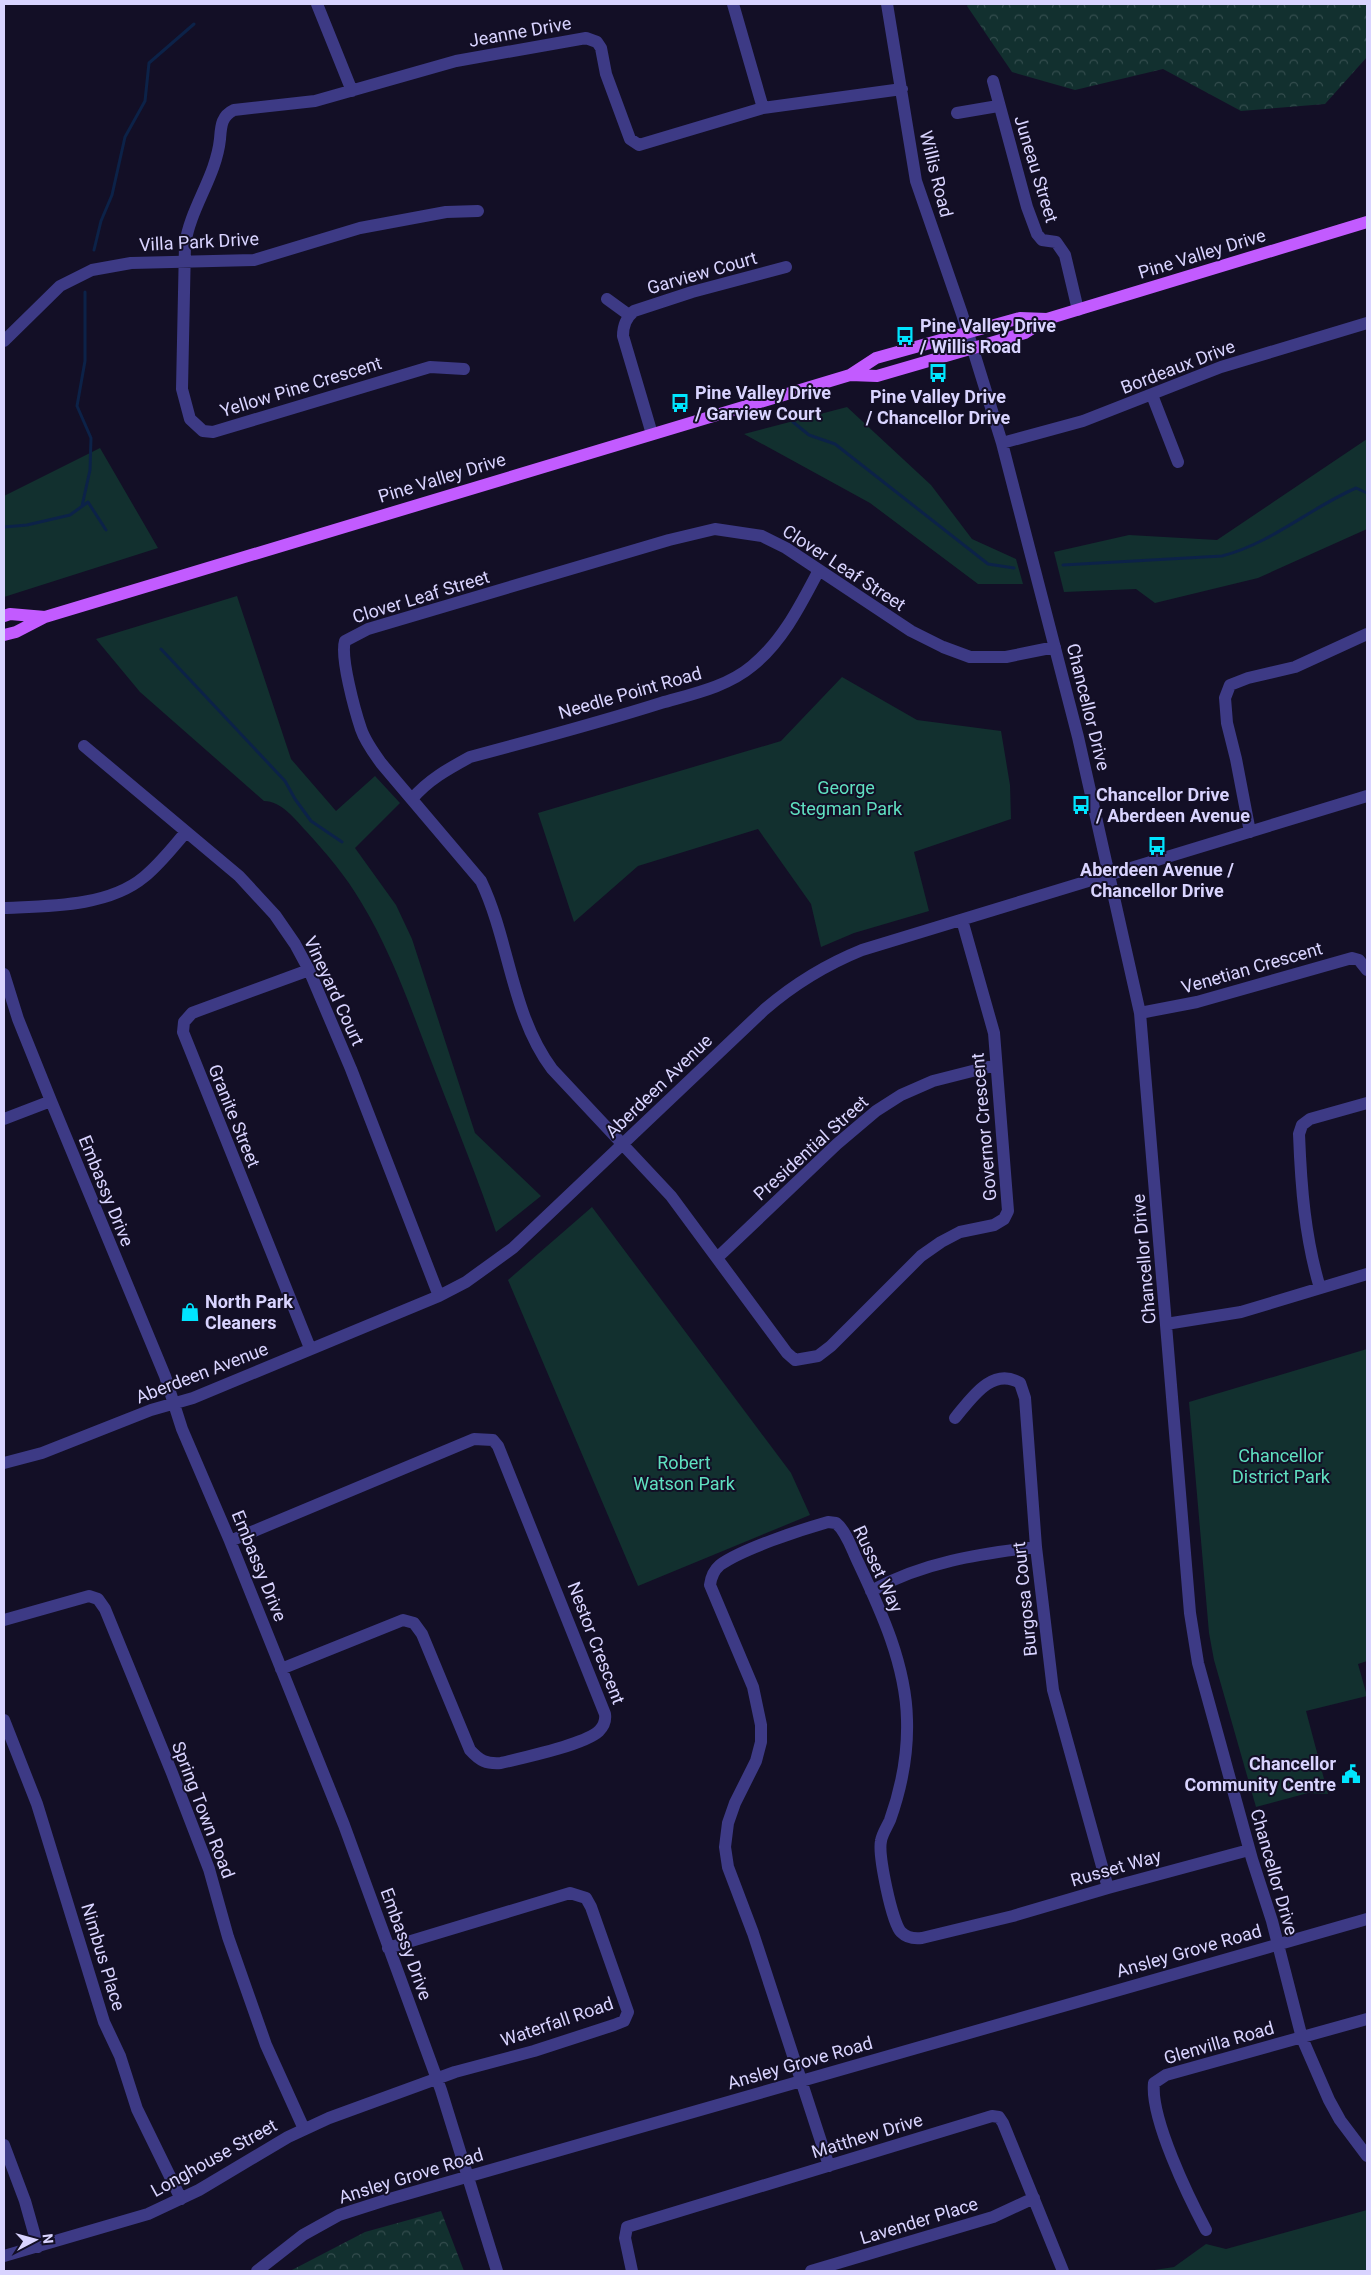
<svg xmlns="http://www.w3.org/2000/svg" width="1371" height="2275" viewBox="0 0 1371 2275" font-family="Roboto,sans-serif">
  <style>
    .forest { fill: url(#forest-crowns) }
    .park { fill: #12302f }
    .lines { fill: none; stroke-linecap: round; stroke-linejoin: round }
    .stream { stroke: #0c2248; stroke-width: 3 }
    .minor { stroke: #3d3a85; stroke-width: 12 }
    .major { stroke: #c25bff; stroke-width: 12 }
    .labels { text-anchor: middle; stroke-width: 4; stroke-linejoin: round; paint-order: stroke }
    .street-label { font-size: 18px; fill: #d9d4ff; stroke: #130f26 }
    .poi-label { font-size: 18px; font-weight: bold; fill: #d9d4ff; stroke: #130f26; text-anchor: start }
    .park-label { font-size: 18px; fill: #5fe0c0; stroke: #130f26 }
  </style>
  <defs>
    <pattern id="forest-crowns" width="20" height="18" patternUnits="userSpaceOnUse" patternTransform="scale(1.25)"><rect width="20" height="18" fill="#12302f"/><path d="M2 6a3 3 0 1 1 6 0M12 15a3 3 0 1 1 6 0" fill="none" stroke="#344d4e"/></pattern>
  </defs>
  <rect width="100%" height="100%" fill="#130f26"/>
  <path class="forest" d="M 968,4 L 1367,4 L 1367,57 L 1325,104 L 1241,111 L 1163,69 L 1075,90 L 1012,72 L 967,6 Z
    M 441,2211 L 464,2271 L 290,2271 L 365,2232 Z"/>
  <path class="park" d="M 847,407 L 931,485 L 972,539 L 1016,559 L 1023,584 L 978,584 L 870,503 L 744,434 Z
    M 1367,439 L 1367,529 L 1258,578 L 1155,603 L 1136,589 L 1064,592 L 1054,552 L 1129,535 L 1217,540 Z
    M 100,448 L 158,548 L 4,597 L 4,496 Z
    M 237,596 L 291,759 L 336,811 L 375,776 L 400,803 L 355,848 L 396,905 L 412,939 L 475,1133 L 541,1196 L 496,1232 C 478,1179 457,1128 437,1076 C 414,1018 394,956 361,902 C 346,876 326,853 306,831 C 295,819 281,801 264,801 L 140,692 L 96,639 Z
    M 842,677 L 917,720 L 1001,731 L 1010,785 L 1011,819 L 914,852 L 929,911 L 854,933 L 821,947 L 811,904 L 758,829 L 638,866 L 574,922 L 538,813 L 781,741 Z
    M 592,1207 L 791,1473 L 810,1515 L 638,1586 L 508,1280 Z
    M 1367,1349 L 1367,1661 L 1358,1664 L 1367,1696 L 1306,1711 L 1328,1794 L 1308,1793 L 1256,1807 L 1214,1660 L 1209,1633 L 1189,1402 Z
    M 1367,2210 L 1367,2271 L 1148,2271 L 1174,2267 L 1206,2244 L 1226,2249 Z"/>
  <g class="lines">
    <path class="stream" d="M 94,250 L 101,221 L 112,195 L 125,137 L 145,101 L 149,63 L 194,24
      M 793,422 L 809,435 L 835,444 L 988,564 L 1014,568
      M 82,506 L 90,470 L 91,438 L 77,406 L 85,361 L 85,292
      M 4,527 L 27,525 L 70,515 L 88,502 L 106,530
      M 1063,565 L 1222,556 C 1272,543 1310,508 1356,488 L 1367,493
      M 161,649 L 285,781 L 295,799 L 311,821 L 342,842"/>
    <path class="minor" d="M 317,4 L 352,91
      M 733,4 L 763,108
      M 887,4 L 916,181 L 962,314 L 1002,443 L 1078,737 L 1140,1013 L 1190,1613 L 1198,1663 L 1252,1859 L 1272,1921 L 1302,2038 L 1329,2100 L 1340,2120 L 1367,2156
      M 993,81 L 1027,207 L 1037,234 L 1042,240 L 1056,242 L 1065,255 L 1078,310
      M 957,113 L 998,106
      M 607,299 L 629,315
      M 4,341 L 60,286 L 92,270 L 131,263 L 254,260 L 360,228 L 446,212 L 478,211
      M 464,369 L 430,367 L 213,432 L 203,431 L 190,419 L 182,389 L 185,245 C 190,208 216,177 220,139 C 221,127 221,116 234,110 L 315,101 L 456,61 L 586,38 L 597,42 L 601,48 L 606,74 L 630,139 L 639,145 L 763,108 L 902,89
      M 1152,395 L 1178,462
      M 652,434 L 623,336 C 623,325 626,318 634,311 L 692,292 L 786,267
      M 1002,443 L 1083,421 L 1221,367 L 1367,323
      M 84,746 L 239,876 L 275,915 L 295,944 L 309,970 L 351,1069 L 439,1296
      M 412,799 C 428,780 448,769 470,757 C 534,740 598,723 661,703 C 692,694 727,687 752,666 C 783,641 801,604 819,570
      M 1250,832 L 1236,759 L 1227,723 L 1225,698 L 1230,685 L 1248,678 L 1295,667 L 1367,634
      M 4,908 C 48,906 108,907 144,877 C 160,864 173,847 186,832
      M 962,920 L 994,1033 L 1008,1211 L 1004,1219 L 994,1225 L 960,1232 L 941,1242 L 921,1256 L 831,1346 L 818,1356 L 795,1360 L 787,1353 L 671,1196 L 552,1069 C 511,1014 510,942 481,881 L 381,763 C 373,752 365,741 361,729 C 355,711 340,657 345,641 L 368,629 L 669,540 L 715,529 L 762,536 L 786,548 L 911,631 L 943,647 L 970,657 L 1006,657 L 1055,647
      M 309,970 L 192,1013 L 184,1022 L 183,1032 L 310,1348
      M 4,974 L 18,1019 L 51,1101 L 165,1376 L 182,1429 L 230,1541 L 344,1825 L 441,2090 L 497,2271
      M 1140,1013 L 1197,1002 L 1352,958 L 1359,960 L 1367,970
      M 4,1119 L 51,1101
      M 717,1258 L 837,1144 L 876,1111 L 901,1095 L 933,1081 L 996,1065
      M 1320,1288 C 1305,1238 1301,1187 1299,1134 L 1302,1125 L 1310,1119 L 1367,1103
      M 1166,1324 L 1241,1312 L 1367,1274
      M 955,1418 C 971,1399 992,1366 1020,1383 L 1025,1398 L 1036,1547 L 1053,1690 L 1108,1888
      M 4,1463 L 42,1453 L 151,1410 L 193,1398 L 439,1296 L 466,1282 L 513,1248 L 764,1010 C 794,984 825,965 862,950 L 1367,796
      M 230,1541 L 474,1439 L 493,1440 L 498,1446 L 605,1714 C 606,1721 604,1726 599,1731 C 584,1745 522,1758 501,1763 C 486,1764 480,1761 470,1750 L 422,1634 L 414,1623 L 403,1620 L 281,1669
      M 871,1591 C 923,1562 979,1554 1036,1547
      M 4,1620 L 89,1596 L 98,1599 L 105,1609 L 172,1773 L 209,1869 L 228,1937 L 266,2045 L 304,2129
      M 4,1720 L 37,1804 L 104,2022 L 120,2056 L 137,2109 L 181,2199
      M 4,2145 L 25,2201 L 38,2247
      M 829,2166 L 753,1933 L 728,1867 L 725,1847 L 728,1823 L 735,1803 L 756,1761 L 761,1742 L 761,1725 L 753,1687 L 710,1585 C 711,1577 713,1571 720,1565 C 742,1549 800,1530 828,1522 L 836,1523 C 847,1532 852,1550 858,1562 C 881,1611 906,1665 907,1720 C 908,1753 901,1789 890,1820 C 887,1827 882,1834 881,1841 C 878,1855 892,1923 901,1932 C 907,1938 914,1939 922,1938 L 1013,1916 L 1108,1888 L 1249,1850
      M 1206,2230 C 1189,2198 1150,2118 1154,2083 L 1166,2075 L 1367,2019
      M 4,2256 L 148,2214 L 199,2190 L 288,2137 L 329,2118 L 455,2072 L 534,2051 L 614,2025 L 624,2021 L 628,2012 L 591,1907 L 586,1898 L 570,1893 L 388,1948
      M 257,2271 L 303,2235 L 339,2215 L 386,2200 L 1367,1919
      M 632,2271 L 625,2238 L 627,2227 L 992,2116 L 999,2117 L 1003,2123 L 1063,2271
      M 811,2271 L 993,2217 L 1034,2198"/>
    <path class="major" d="M 850,375 L 877,376 L 1025,333 L 1047,319 L 1367,222
      M 4,616 L 10,614 L 45,617
      M 4,635 L 16,632 L 45,617 L 850,375 L 876,358 L 1020,318 L 1047,319"/>
  </g>
  <defs>
    <g id="bus-bare" transform="scale(1.5)"><path d="M-5-6H5V4H4V6H2V4H-2V6H-4V4H-5ZM-3.5-4V0h7V-4ZM-3.5 1.2v1.5H-2V1.2ZM2 1.2v1.5H3.5V1.2Z" fill="#00e5ff" stroke="#130f26" stroke-width="2.5" paint-order="stroke"/></g>
    <g id="shop-bare" transform="scale(1.5)"><path d="M-5-2.5h2.3a2.7 3.5 0 0 1 5.4 0H5L5.5 6h-11ZM-1.5-2.5h3a1.5 2.3 0 0 0-3 0Z" fill="#00e5ff" stroke="#130f26" stroke-width="2.5" paint-order="stroke"/></g>
    <g id="civic-bare" transform="scale(1.5)"><path d="M-.6-6.5H3V-4.5H.6V-3L4-1V1h2V6H-6V1h2V-1L-.6-3ZM-1.2 2.5V6h2.4V2.5Z" fill="#00e5ff" stroke="#130f26" stroke-width="2.5" paint-order="stroke"/></g>
  </defs>
  <g fill-rule="evenodd">
    <use href="#bus-bare" x="905" y="336"/>
    <use href="#bus-bare" x="938" y="373"/>
    <use href="#bus-bare" x="680" y="403"/>
    <use href="#bus-bare" x="1081" y="805"/>
    <use href="#bus-bare" x="1157" y="846"/>
    <use href="#shop-bare" x="190" y="1312"/>
    <use href="#civic-bare" x="1351" y="1774"/>
  </g>
  <g class="labels">
    <g class="street-label">
      <text transform="translate(520 32) rotate(-10)" y="6">Jeanne Drive</text>
      <text transform="translate(1036 169) rotate(73)" y="6">Juneau Street</text>
      <text transform="translate(936 174) rotate(76)" y="6">Willis Road</text>
      <text transform="translate(199 242) rotate(-3)" y="6">Villa Park Drive</text>
      <text transform="translate(1202 254) rotate(-17)" y="6">Pine Valley Drive</text>
      <text transform="translate(702 273) rotate(-16)" y="6">Garview Court</text>
      <text transform="translate(1178 367) rotate(-21)" y="6">Bordeaux Drive</text>
      <text transform="translate(301 387) rotate(-17)" y="6">Yellow Pine Crescent</text>
      <text transform="translate(442 478) rotate(-17)" y="6">Pine Valley Drive</text>
      <text transform="translate(844 568) rotate(33)" y="6">Clover Leaf Street</text>
      <text transform="translate(421 597) rotate(-17)" y="6">Clover Leaf Street</text>
      <text transform="translate(630 693) rotate(-16)" y="6">Needle Point Road</text>
      <text transform="translate(1088 707) rotate(76)" y="6">Chancellor Drive</text>
      <text transform="translate(1252 968) rotate(-16)" y="6">Venetian Crescent</text>
      <text transform="translate(334 991) rotate(65)" y="6">Vineyard Court</text>
      <text transform="translate(659 1086) rotate(-44)" y="6">Aberdeen Avenue</text>
      <text transform="translate(234 1116) rotate(68)" y="6">Granite Street</text>
      <text transform="translate(984 1127) rotate(-95)" y="6">Governor Crescent</text>
      <text transform="translate(811 1148) rotate(-42)" y="6">Presidential Street</text>
      <text transform="translate(106 1191) rotate(68)" y="6">Embassy Drive</text>
      <text transform="translate(1144 1259) rotate(-95)" y="6">Chancellor Drive</text>
      <text transform="translate(202 1373) rotate(-21)" y="6">Aberdeen Avenue</text>
      <text transform="translate(259 1566) rotate(68)" y="6">Embassy Drive</text>
      <text transform="translate(878 1569) rotate(65)" y="6">Russet Way</text>
      <text transform="translate(1025 1599) rotate(-96)" y="6">Burgosa Court</text>
      <text transform="translate(596 1643) rotate(69)" y="6">Nestor Crescent</text>
      <text transform="translate(203 1810) rotate(69)" y="6">Spring Town Road</text>
      <text transform="translate(1116 1868) rotate(-16)" y="6">Russet Way</text>
      <text transform="translate(1274 1872) rotate(74)" y="6">Chancellor Drive</text>
      <text transform="translate(406 1944) rotate(70)" y="6">Embassy Drive</text>
      <text transform="translate(1189 1951) rotate(-16)" y="6">Ansley Grove Road</text>
      <text transform="translate(103 1957) rotate(73)" y="6">Nimbus Place</text>
      <text transform="translate(557 2022) rotate(-19)" y="6">Waterfall Road</text>
      <text transform="translate(1219 2043) rotate(-16)" y="6">Glenvilla Road</text>
      <text transform="translate(800 2063) rotate(-16)" y="6">Ansley Grove Road</text>
      <text transform="translate(867 2136) rotate(-17)" y="6">Matthew Drive</text>
      <text transform="translate(214 2158) rotate(-29)" y="6">Longhouse Street</text>
      <text transform="translate(411 2176) rotate(-17)" y="6">Ansley Grove Road</text>
      <text transform="translate(919 2221) rotate(-17)" y="6">Lavender Place</text>
    </g>
    <g class="poi-label">
      <text x="920" y="332">Pine Valley Drive<tspan x="920" dy="21">/ Willis Road</tspan></text>
      <text x="695" y="399">Pine Valley Drive<tspan x="695" dy="21">/ Garview Court</tspan></text>
      <text x="938" y="403" text-anchor="middle">Pine Valley Drive<tspan x="938" dy="21">/ Chancellor Drive</tspan></text>
      <text x="1096" y="801">Chancellor Drive<tspan x="1096" dy="21">/ Aberdeen Avenue</tspan></text>
      <text x="1157" y="876" text-anchor="middle">Aberdeen Avenue /<tspan x="1157" dy="21">Chancellor Drive</tspan></text>
      <text x="205" y="1308">North Park<tspan x="205" dy="21">Cleaners</tspan></text>
      <text x="1336" y="1770" text-anchor="end">Chancellor<tspan x="1336" dy="21">Community Centre</tspan></text>
    </g>
    <g class="park-label">
      <text x="846" y="794">George<tspan x="846" dy="21">Stegman Park</tspan></text>
      <text x="1281" y="1462">Chancellor<tspan x="1281" dy="21">District Park</tspan></text>
      <text x="684" y="1469">Robert<tspan x="684" dy="21">Watson Park</tspan></text>
    </g>
  </g>
  <rect width="1371" height="2275" fill="none" stroke="#d9d4ff" stroke-width="10"/>
  <g transform="translate(35 2240) rotate(84)" stroke="#130f26" stroke-width="4" paint-order="stroke">
  <path d="M0-4L9 19L0 12L-9 19Z" fill="#d9d4ff"/>
  <text y="-8" font-size="14" font-weight="bold" text-anchor="middle" fill="#d9d4ff">N</text>
  </g>
</svg>
